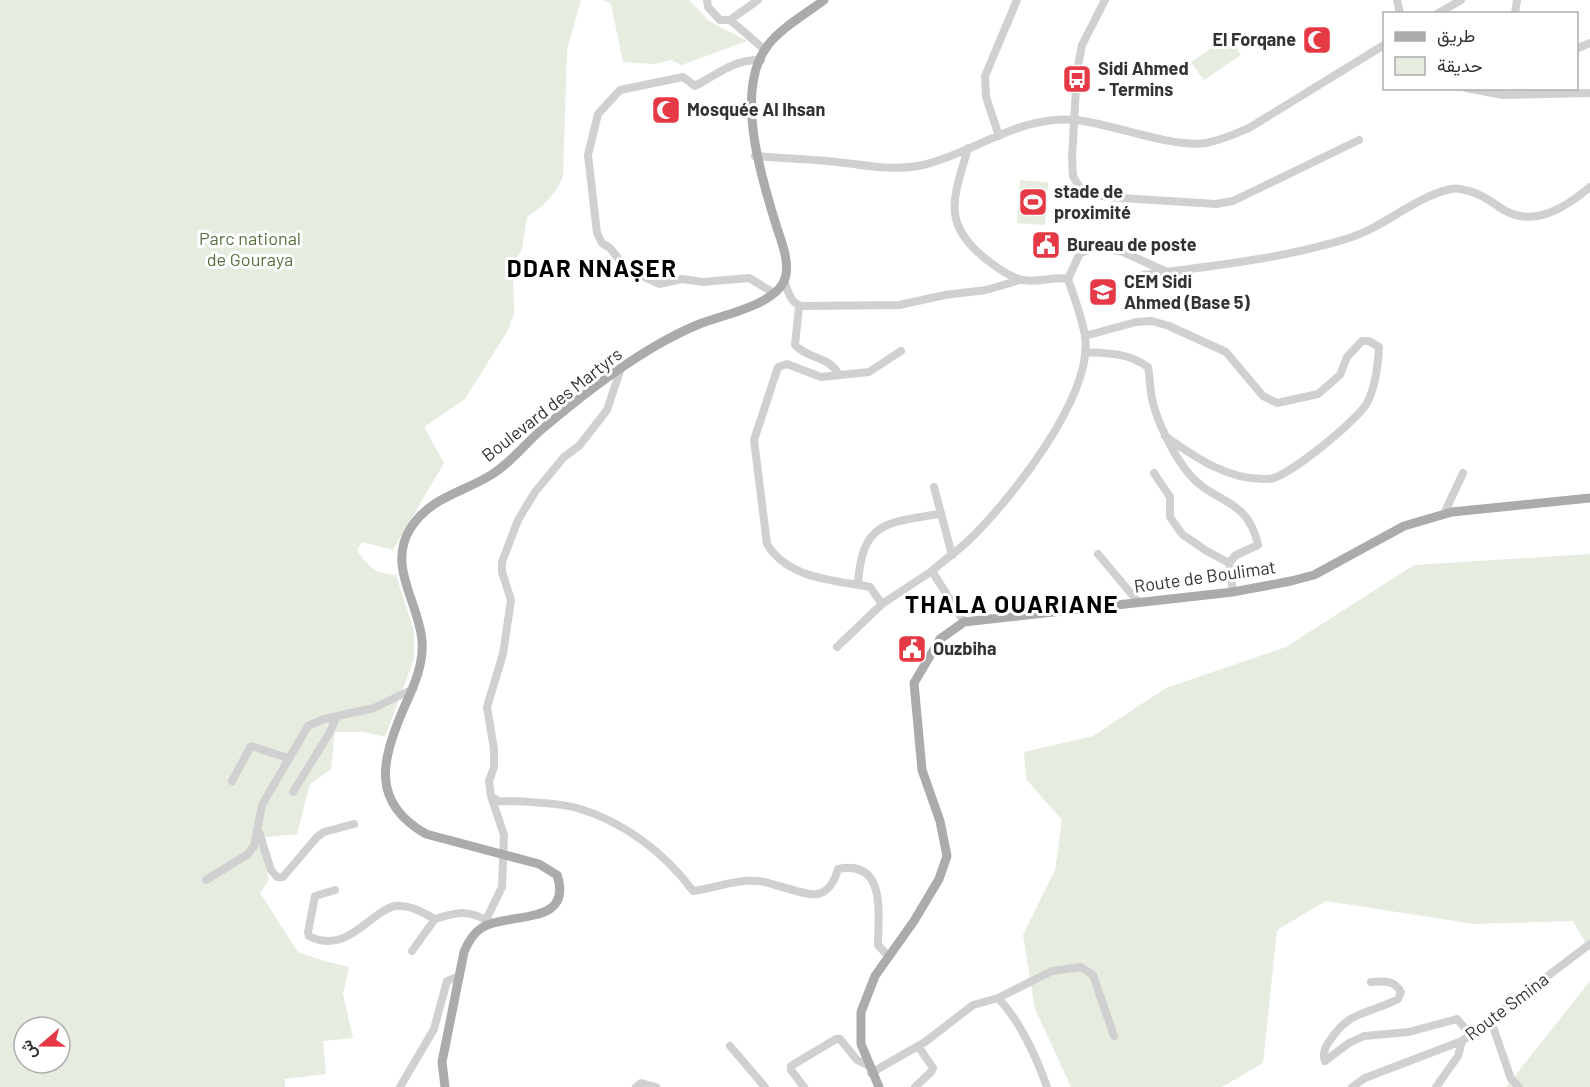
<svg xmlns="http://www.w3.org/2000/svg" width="1590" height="1087" viewBox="0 0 1590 1087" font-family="Barlow,Vazirmatn,sans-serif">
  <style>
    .green { fill: #e6ecdf; fill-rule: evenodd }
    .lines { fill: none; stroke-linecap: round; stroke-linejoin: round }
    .minor { stroke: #d0d0d0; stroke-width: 8 }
    .major { stroke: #ababab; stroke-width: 9 }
    .labels { text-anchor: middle; stroke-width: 6; stroke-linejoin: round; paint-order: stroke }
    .poi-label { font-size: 18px; font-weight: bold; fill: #333; stroke: #fff; text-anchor: start }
    .park-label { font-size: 18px; fill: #56703f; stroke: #fff }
    .street-label { font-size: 18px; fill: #333; stroke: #fff }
    .district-label { font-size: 24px; font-weight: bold; letter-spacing: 1.5px; fill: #000; stroke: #fff }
  </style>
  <rect width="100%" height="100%" fill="#fff"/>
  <path class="green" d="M 0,0 L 581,0 L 567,50 L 563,177 C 556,194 542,207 527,217 L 522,249 L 513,265 L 514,314 L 508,330 L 465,399 L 424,427 L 444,463 L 393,550 L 362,542 L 357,550 C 368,567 375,574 396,575 L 414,631 L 414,659 L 385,737 L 364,732 L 335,732 L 331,769 L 310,784 L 297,834 L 259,838 L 269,880 L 260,893 L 298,952 L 324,961 L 349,967 L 343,994 L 353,1038 L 323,1041 L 326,1074 L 285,1079 L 285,1087 L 0,1087 ZM 24,1027 L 60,1027 L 60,1063 L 24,1063 Z
    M 603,0 L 689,0 L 709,21 L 747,41 L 682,65 L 671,60 L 655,64 L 623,62 L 611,4 Z
    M 1229,36 L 1241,55 L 1204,80 L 1191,62 Z
    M 1020,180 L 1048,182 L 1045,225 L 1017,223 Z
    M 1590,554 L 1590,951 L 1573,921 L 1474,924 L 1326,901 L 1277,930 L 1263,1063 L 1222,1087 L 1071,1087 L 1035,1009 L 1023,935 L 1055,870 L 1062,820 L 1026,779 L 1024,752 L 1093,736 L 1166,688 L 1286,647 L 1414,565 Z
    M 1590,981 L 1590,1087 L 1506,1087 Z"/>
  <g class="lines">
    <path class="minor" d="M 707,0 L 708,7 L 720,20 L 730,20 L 765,50
      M 1105,0 L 1082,45 L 1077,71 L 1072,158 L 1073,176 L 1081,190 L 1106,197 L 1216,204 L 1233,201 L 1359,140
      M 1397,0 L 1400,14
      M 1437,14 L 1461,0
      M 1515,14 L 1517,0
      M 730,20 L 758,0
      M 1576,49 L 1590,43
      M 761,60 C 734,59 718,74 695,86 L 683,77 L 620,90 L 598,114 L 588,155 L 597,233 L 602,243 L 610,248 L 626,268 L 659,284 L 682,279 L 703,282 L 749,278 L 774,293
      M 1466,88 L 1503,95 L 1590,93
      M 999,136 L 986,97 L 985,76 L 1017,0
      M 968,148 C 954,198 940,223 987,260 C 998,268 1009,277 1023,280 C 1039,283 1053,276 1068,279
      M 755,156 C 779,158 804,159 828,161 C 861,164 890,172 923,165 C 974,153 1021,114 1076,120 C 1114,124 1170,148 1206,143 C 1222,140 1235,134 1249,128 L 1384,45
      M 1143,275 C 1212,266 1282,259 1349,238 C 1385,227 1414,197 1451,189 C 1457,187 1463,190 1469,191 C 1483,194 1492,203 1504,210 C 1534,228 1566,207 1590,187
      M 784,281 C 789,292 790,305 804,306 L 899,305 L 945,295 L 986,290 L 1020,280
      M 799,306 L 795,345 C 808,359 828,356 838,373
      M 1085,336 L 1136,322 L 1152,321 L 1169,326 L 1226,352 L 1263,396 L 1277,403 L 1318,394 L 1340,375 L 1347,357 L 1362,341 L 1369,341 L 1379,347 C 1378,365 1376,385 1368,401 C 1361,418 1287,478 1269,479 C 1229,481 1196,458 1165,436
      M 1085,352 C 1109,353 1128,353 1148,367 C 1150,377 1150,389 1152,399 C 1157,422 1174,456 1189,474 C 1214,504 1248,497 1258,545 L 1236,555 L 1229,563 L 1233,592
      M 620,371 L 607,410 L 579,446 L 564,457 L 535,492 L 518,520 L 502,562 L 502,572 L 511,600 L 503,654 L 487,707 L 494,749 L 494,767 L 489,781 L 491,796 L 498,801 C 516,801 561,803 577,808 C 623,821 665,853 693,891 C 716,888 735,879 758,881 C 773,882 806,897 818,894 C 830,891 835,880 838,869 C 887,859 878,915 878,945 L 889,957
      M 1154,473 L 1170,497 L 1170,517 L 1182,534 L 1205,550 L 1229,563
      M 934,487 L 952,555
      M 1444,514 L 1463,473
      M 1098,554 L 1139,603
      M 858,584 C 862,522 885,523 939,514
      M 882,604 L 870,587 C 834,580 788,579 767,544 L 754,440 L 778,367 L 787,364 L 821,377 L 869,372 L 901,351
      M 964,622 L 932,571 C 943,561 956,552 967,542 C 1009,502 1094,396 1085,336 C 1082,317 1074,297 1068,279 L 1080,253 L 1098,247 L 1123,252 L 1167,272
      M 837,647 L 882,604 L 932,571
      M 232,781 L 251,746 L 288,758
      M 293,792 L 330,732 L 336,718
      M 259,832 L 271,870 L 277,877 L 283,877 L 317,837 L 324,832 L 354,824
      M 206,880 L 248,854 L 254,846 L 262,805 L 308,726 L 324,719 L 374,708 L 413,689
      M 335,890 L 315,896 L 308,932 L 309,936 C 347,956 370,911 395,906 C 409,904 423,913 435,919 C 460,911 469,910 492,923
      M 486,920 L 502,887 L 504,835 L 491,796
      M 412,951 L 435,919
      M 1371,982 C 1384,981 1394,980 1401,992 L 1398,999 C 1370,1014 1350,1010 1331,1039 C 1326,1045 1322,1053 1325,1061 L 1349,1043 L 1364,1036 L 1409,1032 L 1457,1019 L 1470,1034
      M 998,998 L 1052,971 L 1081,967 L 1093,975 L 1114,1036
      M 1490,1018 L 1511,1079 L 1519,1087
      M 730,1046 L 765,1087
      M 871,1073 L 925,1042 L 973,1005 L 998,998 C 1021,1022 1036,1056 1047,1087
      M 400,1087 L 434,1029 L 447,981 L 460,976
      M 636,1087 L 641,1083 L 656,1087
      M 804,1087 L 791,1070 L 791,1066 L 836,1039 L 840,1039 L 857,1060 L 869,1066
      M 915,1087 L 931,1072 L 933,1068 L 918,1046
      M 1352,1087 L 1365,1078 L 1462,1041 L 1590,944
      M 1436,1087 L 1458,1056 L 1462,1041"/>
    <path class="major" d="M 445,1087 L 442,1062 L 464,952 C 468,942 473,933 483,927 C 510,912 574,926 557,875 L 539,864 L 426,834 C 370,802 382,760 403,710 C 413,688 424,665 422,641 C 419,602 387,567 410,529 C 430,497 462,493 491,475 C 511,463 524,445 541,430 C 586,392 642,348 697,325 C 721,315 773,306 784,281 C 791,265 782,243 777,228 C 762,180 733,90 768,45 C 782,27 806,14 824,0
      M 879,1087 L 861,1044 L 861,1012 L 875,976 L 914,921 L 939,879 L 947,856 L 940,821 L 922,770 L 914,683 L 940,639 L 964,622 L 1233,592 L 1291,581 L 1314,575 L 1404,526 L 1452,512 L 1590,498"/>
  </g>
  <defs>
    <g id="mosque-square" transform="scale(1.5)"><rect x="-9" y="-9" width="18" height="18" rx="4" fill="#e63946" stroke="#fff"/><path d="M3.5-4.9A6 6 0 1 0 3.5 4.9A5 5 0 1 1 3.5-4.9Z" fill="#fff"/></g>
    <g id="bus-square" transform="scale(1.5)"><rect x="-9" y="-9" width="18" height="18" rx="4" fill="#e63946" stroke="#fff"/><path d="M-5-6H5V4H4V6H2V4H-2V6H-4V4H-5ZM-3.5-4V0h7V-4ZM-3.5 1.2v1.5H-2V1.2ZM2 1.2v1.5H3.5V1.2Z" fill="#fff"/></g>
    <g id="stadium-square" transform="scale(1.5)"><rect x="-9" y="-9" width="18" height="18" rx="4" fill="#e63946" stroke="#fff"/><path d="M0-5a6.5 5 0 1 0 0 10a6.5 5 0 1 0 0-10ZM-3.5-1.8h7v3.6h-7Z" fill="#fff"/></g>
    <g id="civic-square" transform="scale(1.5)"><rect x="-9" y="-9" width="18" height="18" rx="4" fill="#e63946" stroke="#fff"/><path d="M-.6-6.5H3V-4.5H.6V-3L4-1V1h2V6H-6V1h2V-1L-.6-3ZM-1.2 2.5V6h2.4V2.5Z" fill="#fff"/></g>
    <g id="school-square" transform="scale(1.5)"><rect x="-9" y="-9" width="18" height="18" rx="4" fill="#e63946" stroke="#fff"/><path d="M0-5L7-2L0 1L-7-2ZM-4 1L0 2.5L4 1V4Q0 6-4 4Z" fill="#fff"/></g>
  </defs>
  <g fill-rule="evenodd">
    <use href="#mosque-square" x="1317" y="40"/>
    <use href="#bus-square" x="1077" y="79"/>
    <use href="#mosque-square" x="666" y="110"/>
    <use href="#stadium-square" x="1033" y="202"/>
    <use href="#civic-square" x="1046" y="245"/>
    <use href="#school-square" x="1103" y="292"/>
    <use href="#civic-square" x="912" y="649"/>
  </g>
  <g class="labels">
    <g class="poi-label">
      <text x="1296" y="46" text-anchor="end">El Forqane</text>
      <text x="1098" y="75">Sidi Ahmed<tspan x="1098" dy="21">- Termins</tspan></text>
      <text x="687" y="116">Mosquée Al Ihsan</text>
      <text x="1054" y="198">stade de<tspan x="1054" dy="21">proximité</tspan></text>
      <text x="1067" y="251">Bureau de poste</text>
      <text x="1124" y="288">CEM Sidi<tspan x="1124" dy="21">Ahmed (Base 5)</tspan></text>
      <text x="933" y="655">Ouzbiha</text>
    </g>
    <g class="park-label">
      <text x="250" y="245">Parc national<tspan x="250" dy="21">de Gouraya</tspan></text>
    </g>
    <g class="street-label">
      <text transform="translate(552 405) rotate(-38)" y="6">Boulevard des Martyrs</text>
      <text transform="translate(1205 577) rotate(-8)" y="6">Route de Boulimat</text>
      <text transform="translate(1507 1007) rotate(-37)" y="6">Route Smina</text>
    </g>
    <g class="district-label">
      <text x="592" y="277">DDAR NNAṢER</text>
      <text x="1012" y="613">THALA OUARIANE</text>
    </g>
  </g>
  <rect x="1383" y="12" width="195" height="78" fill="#ffffff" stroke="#adadad" stroke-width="1.5"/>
  <rect x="1395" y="32" width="30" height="9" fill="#ababab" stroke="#adadad" stroke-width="1.5"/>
  <text x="1437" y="42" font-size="18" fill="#333333">طريق</text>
  <rect x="1395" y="57" width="30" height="18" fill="#e6ecdf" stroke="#adadad" stroke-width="1.5"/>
  <text x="1437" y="72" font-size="18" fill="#333333">حديقة</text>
  <g transform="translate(42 1045) rotate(250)"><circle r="28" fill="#ffffff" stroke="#adadad" stroke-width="1.5"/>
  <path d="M0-4.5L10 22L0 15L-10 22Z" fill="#e63946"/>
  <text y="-9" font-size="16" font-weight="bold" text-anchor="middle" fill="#333333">ش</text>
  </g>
</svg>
